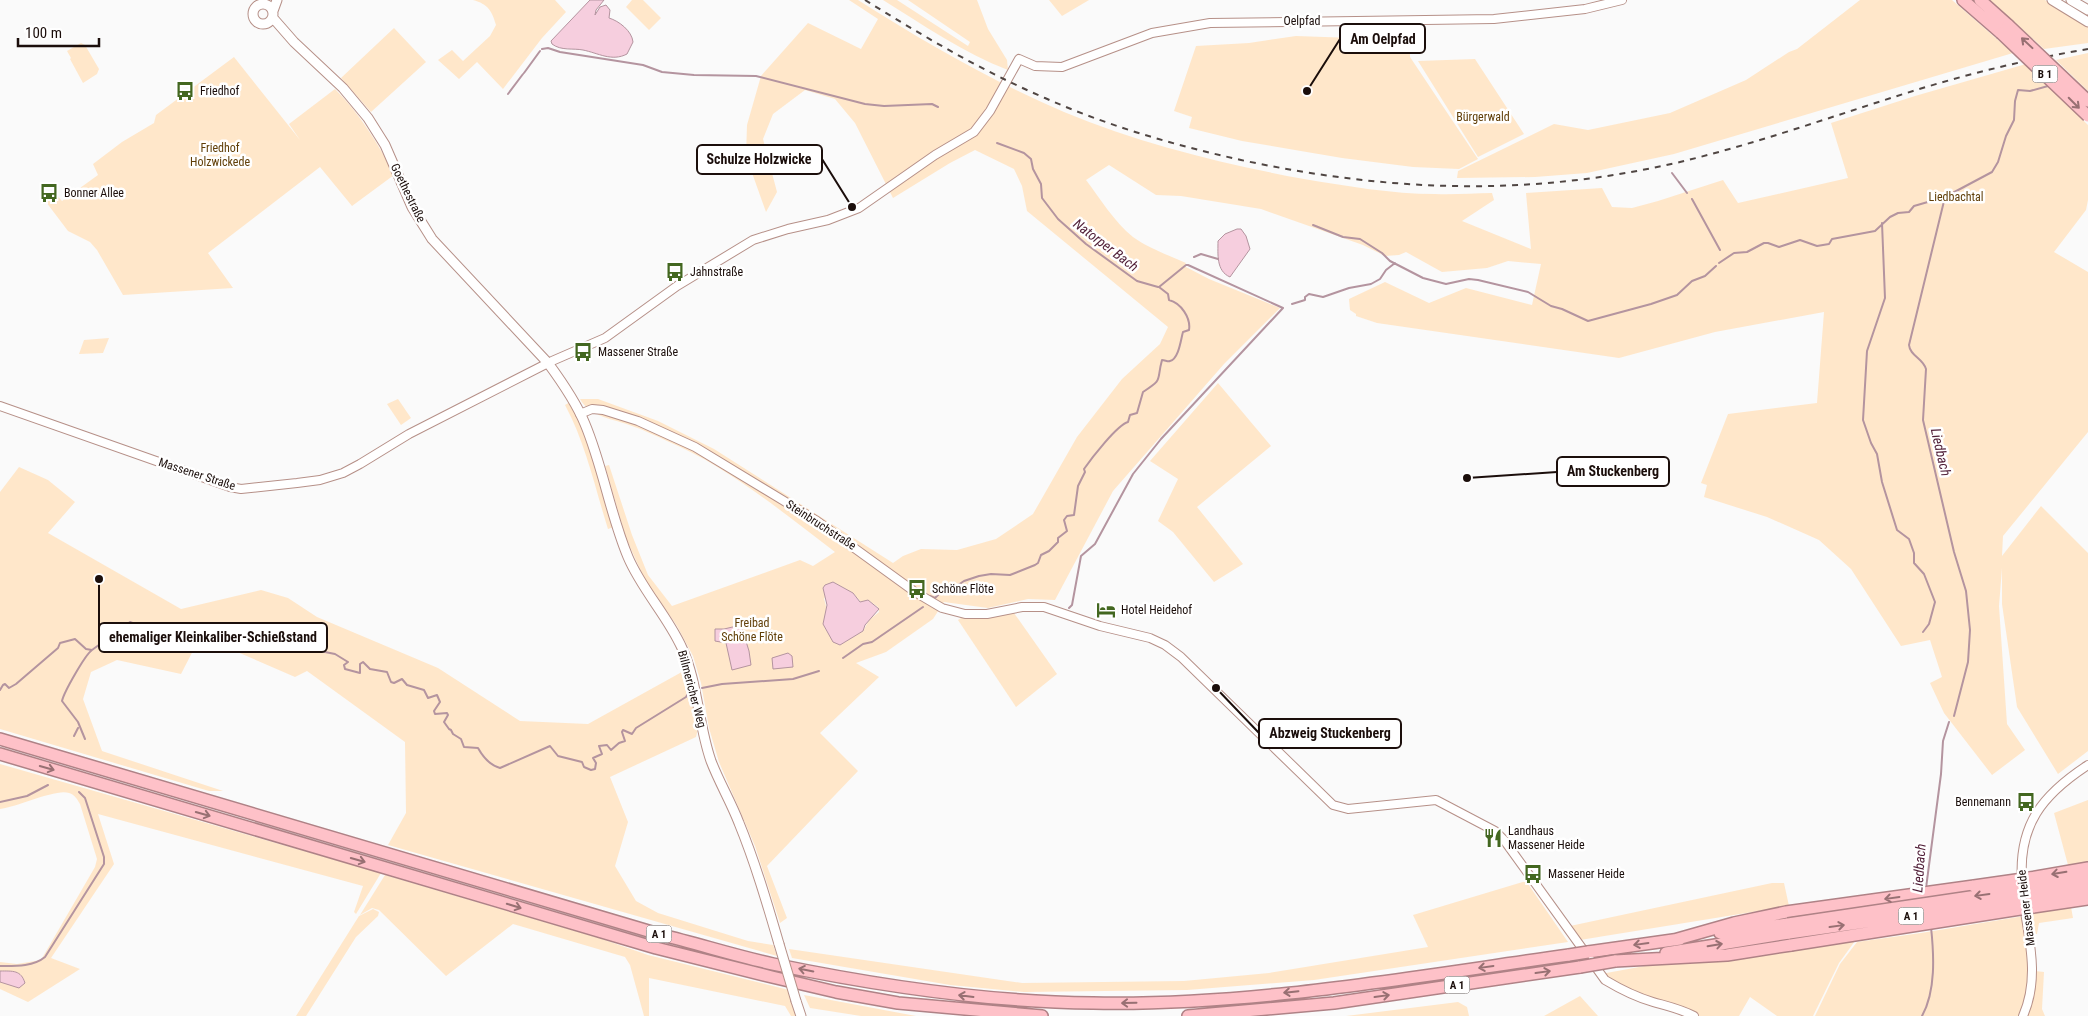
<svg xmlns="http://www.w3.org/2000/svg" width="2088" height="1016" viewBox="0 0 2088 1016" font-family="'Roboto Condensed',sans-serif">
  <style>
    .green { fill: #ffe7ca; fill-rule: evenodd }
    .water { fill: #f6cede; stroke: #b4949f }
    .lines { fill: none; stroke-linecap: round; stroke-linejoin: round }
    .stream { stroke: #b4949f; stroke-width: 2 }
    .tertiary-casing { stroke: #b69088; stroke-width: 10 }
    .secondary-casing { stroke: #b69088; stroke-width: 11 }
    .motorway-casing { stroke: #af8286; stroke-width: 14 }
    .tertiary { stroke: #fff; stroke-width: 8 }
    .secondary { stroke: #fff; stroke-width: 9 }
    .motorway { stroke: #fec1c8; stroke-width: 11 }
    .rail { stroke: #504643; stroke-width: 2; stroke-dasharray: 6 6; stroke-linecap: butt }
    .secondary-bridge-casing { stroke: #b69088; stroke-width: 11; stroke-linecap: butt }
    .motorway-bridge-casing { stroke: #af8286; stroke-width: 14; stroke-linecap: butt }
    .secondary-bridge { stroke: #fff; stroke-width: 9 }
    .motorway-bridge { stroke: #fec1c8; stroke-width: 11 }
    .oneway { stroke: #987073 }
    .labels { text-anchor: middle; stroke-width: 5; stroke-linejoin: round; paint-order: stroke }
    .shield { fill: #fff; stroke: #5f5654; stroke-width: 1 }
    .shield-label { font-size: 11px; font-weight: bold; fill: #1b0e0b }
    .street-label { font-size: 12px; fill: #1b0e0b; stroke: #fff }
    .poi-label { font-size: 12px; fill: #1b0e0b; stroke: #fff; text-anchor: start }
    .park-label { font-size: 12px; fill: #603e07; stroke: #fff }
    .water-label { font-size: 14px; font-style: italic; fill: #4f1d36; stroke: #fff }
    .leader { fill: none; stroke: #1b0e0b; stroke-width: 2 }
    .callout-dot { fill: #1b0e0b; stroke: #fff; stroke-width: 2 }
    .callout { fill: #fff; stroke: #1b0e0b; stroke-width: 2 }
    .callout-label { font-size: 14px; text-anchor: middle; font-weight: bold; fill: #1b0e0b }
  </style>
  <rect width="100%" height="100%" fill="#fafafa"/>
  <path class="green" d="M 473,0 L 555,0 L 566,12 L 542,38 L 503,89 L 477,62 L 459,79 L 438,60 L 452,50 L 463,61 L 490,36 L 496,25 C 492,11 488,4 473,0 Z
    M 632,0 L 643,0 L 661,18 L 649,30 L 626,7 Z
    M 849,0 L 858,0 C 924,42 992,81 1064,112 C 1141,144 1223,164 1304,179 C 1347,186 1392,194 1435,194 C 1454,195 1473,193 1492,193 L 1494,200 L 1462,221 L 1531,249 L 1526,193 L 1602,188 L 1612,207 L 1632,208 L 1658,201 L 1723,180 L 1738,203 L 1848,178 L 1831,123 L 1915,96 L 2026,64 L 2088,125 L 2088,200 L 2086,210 L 2054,252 L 2088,272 L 2088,432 L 2003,536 L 2002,556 L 2041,506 L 2088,553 L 2088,751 L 2058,774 L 2017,707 L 2002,604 L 2002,568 L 1999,606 L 2007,724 L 2025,750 L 1992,775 L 1944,713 L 1930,683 L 1942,677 L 1930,640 L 1901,646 L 1851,569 L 1819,540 L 1767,517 L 1704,497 L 1707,485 L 1701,483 L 1728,414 L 1817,403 L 1824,312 L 1715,332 L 1619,358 L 1377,323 L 1356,316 L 1356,314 L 1350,310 L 1349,299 L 1385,282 L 1429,303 L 1466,288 L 1532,305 L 1541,264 L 1508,261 L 1487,268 L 1442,272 L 1406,252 L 1399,255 L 1385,256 L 1363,245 L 1261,209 L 1181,196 L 1156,195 L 1109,165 L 1086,180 C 1100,198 1114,222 1133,237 C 1148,248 1168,255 1186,263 L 1184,266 L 1209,279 L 1280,308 L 1224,364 L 1113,491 L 1055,600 L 1028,599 L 988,608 L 944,602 L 933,619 L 886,652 L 856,663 L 879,677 L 820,733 L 858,771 L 767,866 L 787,918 L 780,923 L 755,846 L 719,762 L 709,728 L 701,683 L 693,656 L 677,626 L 644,578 L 626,538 L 605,466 L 609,465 L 632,535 L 648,575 L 672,606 L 800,560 L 813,566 L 835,552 C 782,512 729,467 667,441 C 656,436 644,430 632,426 C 614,419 590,417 580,399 L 598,399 L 658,421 L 714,449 L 893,563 L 903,556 L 921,549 L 957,550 L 996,539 L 1033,514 L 1077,437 L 1122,379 L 1160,344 L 1168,327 L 1027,211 L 1022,186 L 1014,169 L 975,150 L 950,163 L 893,198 L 855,123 L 835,99 L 805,90 L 773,114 L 763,139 L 777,192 L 766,212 L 746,156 L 747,125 L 761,76 L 808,23 L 861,49 L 878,19 ZM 833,582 L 853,593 L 861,602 L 868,600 L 878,607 L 879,612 L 869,620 L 863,631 L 840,645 C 810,619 833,623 824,599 Z
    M 883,0 L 897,0 L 968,46 L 970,42 L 908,0 L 977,0 L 988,29 L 1007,60 L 1008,70 C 964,53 923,25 883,0 Z
    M 1049,0 L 1089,0 L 1062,16 Z
    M 1860,0 L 1952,0 L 2013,53 L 1674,154 L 1587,173 L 1535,177 L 1457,178 L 1458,171 L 1554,124 L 1588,130 L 1670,113 L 1746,80 L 1789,52 L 1797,49 Z
    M 1990,0 L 2045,0 L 2088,26 L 2088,43 L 2044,49 Z
    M 394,28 L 426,62 L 371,112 L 341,78 Z
    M 1296,36 L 1410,40 L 1410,57 L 1478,159 L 1459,169 L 1413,167 L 1342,158 L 1242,141 L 1189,128 L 1192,117 L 1174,111 L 1196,46 L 1249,43 Z
    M 81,43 L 85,45 L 99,69 L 97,74 L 83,83 L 70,59 L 71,58 L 67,51 Z
    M 2088,53 L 2088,91 L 2056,60 Z
    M 234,57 L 300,140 L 289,124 L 335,89 C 360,114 378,143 394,175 L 352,206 L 320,167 L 208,253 L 233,288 L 123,295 L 97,250 L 90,242 L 68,231 L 43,198 L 53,191 L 62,201 L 98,175 L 93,164 L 122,142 L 154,123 L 156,115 Z
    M 1475,59 L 1524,134 L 1478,157 L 1418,61 Z
    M 109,338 L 103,353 L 79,354 L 84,340 Z
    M 1218,383 L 1271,446 L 1197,507 L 1243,564 L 1214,582 L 1173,532 L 1158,521 L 1178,479 L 1150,461 Z
    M 398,399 L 411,418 L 401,425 L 387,404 Z
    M 570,402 C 591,442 602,484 614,527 L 608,529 C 595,488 586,444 565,405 Z
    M 19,467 L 48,480 L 75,502 L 48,533 L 181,609 L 261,590 L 288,598 L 317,617 L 438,668 L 520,721 L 588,724 L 689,668 L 700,721 L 696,737 L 610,777 L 628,822 L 615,866 L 636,901 L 658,913 L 748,941 L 773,945 L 777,956 L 388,845 L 406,813 L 405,742 L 307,671 L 295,677 L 235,651 L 196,645 L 181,674 L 117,660 L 91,672 L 83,699 L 102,751 L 223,791 L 209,791 L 0,729 L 0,492 Z
    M 1014,613 L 1057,674 L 1016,707 L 958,620 L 964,616 L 991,617 Z
    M 0,764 L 381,873 L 356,914 L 354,912 L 363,886 L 98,814 L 114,864 L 51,958 L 80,969 L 28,1002 L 0,989 L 0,962 L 17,964 L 41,960 L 95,867 L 97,859 L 80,804 C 77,799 75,795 69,793 C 57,788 17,807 0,809 Z
    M 2088,800 L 2088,862 L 2068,865 L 2054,813 Z
    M 385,875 L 602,939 L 648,955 L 789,990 L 798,1016 L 791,1016 L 785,1006 L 649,978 L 649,1016 L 644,1016 L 630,965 L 625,957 L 513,924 L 446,976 L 379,910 L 372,908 L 360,915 Z
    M 1526,881 L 1568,942 L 1314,980 L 1187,990 L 1024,992 L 950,985 L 792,958 L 789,949 L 1022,983 L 1184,981 L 1269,973 L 1428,947 L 1413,915 Z
    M 1772,883 L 1784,883 L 1789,906 L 1580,940 L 1570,926 Z
    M 2071,907 L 2073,918 L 2039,923 L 2037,934 L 2031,934 L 2028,914 Z
    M 373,909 L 379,912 L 378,916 L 356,937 L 306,1016 L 296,1016 L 359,916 Z
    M 2024,916 L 2028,945 L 2029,990 L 2020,1016 L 1815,1016 L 1840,964 L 1857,942 L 1921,933 Z
    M 1855,941 L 1839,963 L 1813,1016 L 1777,1016 L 1750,997 L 1739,1016 L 1697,1016 L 1623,988 L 1601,974 L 1650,965 L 1687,963 Z
    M 2035,971 L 2044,972 L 2042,1009 L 2045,1016 L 2026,1016 Z
    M 804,995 L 916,1016 L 861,1016 L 810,1008 Z
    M 1580,996 L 1598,1016 L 1544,1016 Z
    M 1458,1002 L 1467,1007 L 1469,1016 L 1346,1016 Z"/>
  <path class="water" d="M 590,0 L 604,0 L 596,10 L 595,15 L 600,7 L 606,5 L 610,10 L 609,18 C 619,21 632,31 633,42 L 627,54 C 612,62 598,53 583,50 C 573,48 561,51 552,44 L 551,41 Z
    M 1237,229 L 1241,229 L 1246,236 L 1250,249 L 1230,277 C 1216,271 1218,254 1218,241 L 1225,234 Z
    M 833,582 L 853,593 L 860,602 L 868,600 L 879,609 L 865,625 L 863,631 L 840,645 L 833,642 L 823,624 L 827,605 L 823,588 L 825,585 Z
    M 741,625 L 749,651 L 751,665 L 732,670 L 726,643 L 715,641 L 715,629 L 724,629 Z
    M 788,653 L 792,656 L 793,667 L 773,669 L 772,658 Z
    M 0,971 C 13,971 21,970 25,983 L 19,988 L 0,982 Z"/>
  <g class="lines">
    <path class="stream" d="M 542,49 L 548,48 L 560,52 L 643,65 L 662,72 L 694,75 L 756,76 L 865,104 L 884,106 L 932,104 L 938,107
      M 524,73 L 540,51
      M 508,94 L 523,74
      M 997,143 L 1024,153 L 1031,159 L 1033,169 L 1041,184 L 1042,198 L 1058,219 L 1086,244 L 1137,281 L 1158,287
      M 1672,173 L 1687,193
      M 1945,197 L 1909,345 C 1910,356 1923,358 1926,369 L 1923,420 L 1954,552 L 1966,591 L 1970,630 L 1968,662 L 1954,716
      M 1692,199 L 1720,250
      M 1882,223 L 1885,298 L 1867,351 L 1863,420 L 1871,443 L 1877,454 L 1882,482 L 1897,530 L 1909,539 L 1914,553 L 1914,563 L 1924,574 L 1935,602 L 1929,624 L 1923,632
      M 1313,225 L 1343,237 L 1360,239 L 1382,253 L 1390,261 L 1423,278 L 1446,284 L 1469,279 L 1478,280 L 1528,292 L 1551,306 L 1562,309 L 1588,321 L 1651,304 L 1677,295 L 1692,281 L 1705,276 L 1716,266
      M 1194,257 L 1201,254 L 1218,259
      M 1719,263 L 1734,253 L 1747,252 L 1764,243 L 1768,243 L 1779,247 L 1800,240 L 1817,246 L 1829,244 L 1832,239 L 1875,231 L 1890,217 L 1898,213 L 1909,212 L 1914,206 L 1945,197 L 1992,172 L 1998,162 L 2006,136 L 2014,120 L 2015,101 L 2018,90 L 2030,91 L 2048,86
      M 1292,304 L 1305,300 L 1305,297 L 1309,294 L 1323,297 L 1349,288 L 1371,284 L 1380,279 L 1386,270 L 1395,263
      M 930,596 L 935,598 L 942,591 L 948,592 L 964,581 L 979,576 L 991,574 L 1010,575 L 1035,565 L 1038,563 L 1041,555 L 1049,551 L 1058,542 L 1058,538 L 1067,531 L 1064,520 L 1067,516 L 1074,515 L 1078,486 L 1085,472 L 1084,469 C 1091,459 1117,425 1128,422 L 1130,415 L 1137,413 L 1143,392 C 1164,378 1156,382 1162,360 C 1165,360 1168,362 1170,361 C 1179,359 1181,338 1183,332 L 1189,330 C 1191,318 1181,303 1169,300 L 1168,294 L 1159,287 L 1186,265 L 1188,265 L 1283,308 L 1161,439 L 1133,474 L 1095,544 L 1081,556 L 1072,605 L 1069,608
      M 257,636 L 276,644 L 308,646 L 315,650 L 335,654 L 348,662 L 344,665 L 345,669 L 360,673 L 360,664 L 363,662 L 370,669 L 387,672 L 391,682 L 394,683 L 402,679 L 407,685 L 424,690 L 428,698 L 437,695 L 440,702 L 434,711 L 435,714 L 447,713 L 448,715 L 444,722 L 449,729 L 451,730 L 453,734 L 461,739 L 464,747 L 478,748 C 483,757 489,765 500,768 L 550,746 L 558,756 L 582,762 L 584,767 L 591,770 L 595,769 L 596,763 L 593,758 L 602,754 L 599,746 L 607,745 L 611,750 L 619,743 L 625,741 L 622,732 L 623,730 L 632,734 L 636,728 L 686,697 L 689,692
      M 843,658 L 863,644 L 872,642 L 923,607
      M 702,688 L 722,684 L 793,679 L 819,671
      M 0,690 L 3,685 L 5,684 L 9,688 L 16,684 L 58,648 L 60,643 L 75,639 L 86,649 L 92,650 L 130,622 L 158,633 L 170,629 L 197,627 L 222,632 L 245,632 L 249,634
      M 74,736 L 78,728
      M 85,739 L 78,722 L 62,701 C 64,692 85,655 92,650
      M 0,802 L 27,796 L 48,785
      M 1926,888 L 1941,774 L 1943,741 L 1949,722
      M 0,966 C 14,966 33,967 45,957 L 104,864 L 104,857 L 85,798 L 79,792
      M 1922,1016 C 1936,991 1934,955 1931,927"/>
    <g class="tertiary-casing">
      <path id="tertiary" d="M 0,406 L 230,487 L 241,489 L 297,483 L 320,480 L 343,473 L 360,464 L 409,434 L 552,361 L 605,338 L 677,286 L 753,240 L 788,229 L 828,220 L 859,208 L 935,155 L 974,132 L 990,111 L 1019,59 L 1035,66 L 1062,67 L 1152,33 L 1210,23 L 1494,19 L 1585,9 L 1622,0
        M 580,414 L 592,409 L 603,410 L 638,421 L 695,447 L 817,521 L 915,592 L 942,608 L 965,614 L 987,614 L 1022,607 L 1044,607 L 1100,626 L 1150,638 L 1165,645 L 1181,657 L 1333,805 L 1348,809 L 1436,800 L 1495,831 L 1504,840 L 1605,980 C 1620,989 1636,997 1653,1002 C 1667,1006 1681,1009 1694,1016
        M 2022,882 C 2018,825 2042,795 2088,765
        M 2023,1016 C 2039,980 2030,943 2024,906"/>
    </g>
    <g class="secondary-casing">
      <path id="secondary" d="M 2052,0 L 2088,22
        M 2071,0 L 2088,10
        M253 14a10 10 0 1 1 20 0a10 10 0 1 1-20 0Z
        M 273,11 L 277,0
        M 273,18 L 294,42 L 343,88 L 368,118 L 385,145 L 412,207 L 432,239 L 548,363 C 562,382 576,402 585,424 C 603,467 610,514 628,557 C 642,590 667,615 682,648 C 698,683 698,724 711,761 C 719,782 731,802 739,823 C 755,862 767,903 779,944
        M 796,1001 L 801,1016"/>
    </g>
    <g class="motorway-casing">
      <path id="motorway" d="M 1963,0 L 2001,33
        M 1980,0 L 2008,25
        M 0,739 L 662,935 C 699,944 736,956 773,964 C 879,986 985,1002 1093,1003 C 1252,1006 1411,977 1569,955
        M 0,754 L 656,948 L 772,977 L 836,992 L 898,1003 L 1042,1016
        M 2030,878 L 2088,868
        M 2031,888 L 2088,879
        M 2032,898 L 2088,890
        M 2033,907 L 2088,899
        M 1720,933 L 1788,924
        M 1674,940 L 1734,923 L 1786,912 L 1974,886
        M 1588,952 L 1680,939
        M 1666,953 L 1789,933
        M 1615,961 L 1727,955 L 1791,945
        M 1188,1016 L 1334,1003 L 1580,967"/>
    </g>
    <use href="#tertiary" class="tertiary"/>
    <use href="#secondary" class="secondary"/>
    <use href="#motorway" class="motorway"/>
    <path class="rail" d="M 865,0 C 923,36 982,71 1045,98 C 1108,126 1174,145 1241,160 C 1391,192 1529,197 1680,162 C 1759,143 1836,115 1913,91 C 1971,73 2029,59 2088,49"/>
    <g class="secondary-bridge-casing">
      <path id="secondary-bridge" d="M 779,944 L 796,1001"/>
    </g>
    <g class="motorway-bridge-casing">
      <path id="motorway-bridge" d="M 2008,25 L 2088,101
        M 2001,33 L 2088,116
        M 1974,886 L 2030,878
        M 1788,924 L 2031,888
        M 1789,933 L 2032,898
        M 1791,945 L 2033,907
        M 1569,955 L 1588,952
        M 1580,967 L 1615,961"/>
    </g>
    <use href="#secondary-bridge" class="secondary-bridge"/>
    <use href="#motorway-bridge" class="motorway-bridge"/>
  </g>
  <defs><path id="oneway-shaft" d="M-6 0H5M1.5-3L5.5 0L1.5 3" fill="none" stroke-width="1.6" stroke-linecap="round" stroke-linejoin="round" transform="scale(1.25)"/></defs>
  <g class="oneway">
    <use href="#oneway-shaft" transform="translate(2027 43) rotate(-137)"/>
    <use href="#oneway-shaft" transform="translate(2074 103) rotate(45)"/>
    <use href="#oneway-shaft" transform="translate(47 768) rotate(16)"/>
    <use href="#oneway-shaft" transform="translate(203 814) rotate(16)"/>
    <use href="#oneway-shaft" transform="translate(358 860) rotate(16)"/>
    <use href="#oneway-shaft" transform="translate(2059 873) rotate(171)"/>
    <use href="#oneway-shaft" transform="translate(1982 895) rotate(172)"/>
    <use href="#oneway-shaft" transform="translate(1892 898) rotate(172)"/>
    <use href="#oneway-shaft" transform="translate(514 906) rotate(17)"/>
    <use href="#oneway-shaft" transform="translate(1837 926) rotate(-8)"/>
    <use href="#oneway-shaft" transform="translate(1641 944) rotate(172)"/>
    <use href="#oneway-shaft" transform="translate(1715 945) rotate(-9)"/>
    <use href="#oneway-shaft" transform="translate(1486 967) rotate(172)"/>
    <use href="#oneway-shaft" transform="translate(806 970) rotate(-169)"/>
    <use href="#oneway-shaft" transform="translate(1543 972) rotate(-8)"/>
    <use href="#oneway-shaft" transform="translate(1291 992) rotate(174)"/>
    <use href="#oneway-shaft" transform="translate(966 996) rotate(-173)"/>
    <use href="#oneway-shaft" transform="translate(1382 996) rotate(-8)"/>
    <use href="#oneway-shaft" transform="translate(1129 1003) rotate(179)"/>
  </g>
  <defs>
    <g id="bus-bare" transform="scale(1.5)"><path d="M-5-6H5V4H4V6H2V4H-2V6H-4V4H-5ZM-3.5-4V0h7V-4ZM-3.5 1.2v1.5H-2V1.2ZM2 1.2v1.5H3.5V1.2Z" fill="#436720" stroke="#fff" stroke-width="2.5" paint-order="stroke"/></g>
    <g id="hotel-bare" transform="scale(1.5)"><path d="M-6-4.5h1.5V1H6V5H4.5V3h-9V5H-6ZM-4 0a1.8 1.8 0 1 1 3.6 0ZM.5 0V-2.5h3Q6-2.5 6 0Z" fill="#436720" stroke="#fff" stroke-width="2.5" paint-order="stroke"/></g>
    <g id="restaurant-bare" transform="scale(1.5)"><path d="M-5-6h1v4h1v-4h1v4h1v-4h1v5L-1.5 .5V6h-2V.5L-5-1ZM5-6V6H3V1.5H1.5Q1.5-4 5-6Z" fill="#436720" stroke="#fff" stroke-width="2.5" paint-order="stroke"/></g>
  </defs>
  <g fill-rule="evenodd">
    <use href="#bus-bare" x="185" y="91"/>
    <use href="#bus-bare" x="49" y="193"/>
    <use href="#bus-bare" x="675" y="272"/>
    <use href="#bus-bare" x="583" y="352"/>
    <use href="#bus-bare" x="917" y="589"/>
    <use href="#hotel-bare" x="1106" y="610"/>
    <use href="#bus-bare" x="2026" y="802"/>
    <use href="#restaurant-bare" x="1493" y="838"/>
    <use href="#bus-bare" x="1533" y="874"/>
  </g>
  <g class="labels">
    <g class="shield">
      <rect x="2032.5" y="65.5" width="25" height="17" rx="4"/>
      <rect x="1898.5" y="907.5" width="25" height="17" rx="4"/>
      <rect x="646.5" y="925.5" width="25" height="17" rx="4"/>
      <rect x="1444.5" y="976.5" width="25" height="17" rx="4"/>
    </g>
    <g class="shield-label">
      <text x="2045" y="78">B 1</text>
      <text x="1911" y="920">A 1</text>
      <text x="659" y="938">A 1</text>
      <text x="1457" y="989">A 1</text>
    </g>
    <g class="street-label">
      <text x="1302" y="25">Oelpfad</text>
      <text transform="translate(408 193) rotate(64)" y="4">Goethestraße</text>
      <text transform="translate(197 474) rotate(18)" y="4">Massener Straße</text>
      <text transform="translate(821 525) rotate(33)" y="4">Steinbruchstraße</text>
      <text transform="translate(692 689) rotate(75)" y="4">Billmericher Weg</text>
      <text transform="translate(2026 908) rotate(-97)" y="4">Massener Heide</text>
    </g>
    <g class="poi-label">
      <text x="200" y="95">Friedhof</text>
      <text x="64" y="197">Bonner Allee</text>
      <text x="690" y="276">Jahnstraße</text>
      <text x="598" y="356">Massener Straße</text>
      <text x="932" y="593">Schöne Flöte</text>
      <text x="1121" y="614">Hotel Heidehof</text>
      <text x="2011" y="806" text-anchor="end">Bennemann</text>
      <text x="1508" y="835">Landhaus<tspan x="1508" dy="14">Massener Heide</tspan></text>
      <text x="1548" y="878">Massener Heide</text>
    </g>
    <g class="park-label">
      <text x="1483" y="121">Bürgerwald</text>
      <text x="220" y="152">Friedhof<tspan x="220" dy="14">Holzwickede</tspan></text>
      <text x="1956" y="201">Liedbachtal</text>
      <text x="752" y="627">Freibad<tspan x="752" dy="14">Schöne Flöte</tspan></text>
    </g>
    <g class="water-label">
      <text transform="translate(1106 245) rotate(37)" y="5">Natorper Bach</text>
      <text transform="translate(1941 452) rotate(77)" y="5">Liedbach</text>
      <text transform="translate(1919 868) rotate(-86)" y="5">Liedbach</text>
    </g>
  </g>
  <path class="leader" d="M1307 91L1340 39M852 207L822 159M1467 478L1557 472M99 579L99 637M1216 688L1259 733"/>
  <g class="callout-dot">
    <circle cx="1307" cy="91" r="5"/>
    <circle cx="852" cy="207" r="5"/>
    <circle cx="1467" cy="478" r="5"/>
    <circle cx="99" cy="579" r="5"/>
    <circle cx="1216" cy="688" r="5"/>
  </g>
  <g class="callout">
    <rect x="1340" y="24" width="85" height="29" rx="5"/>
    <rect x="697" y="145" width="125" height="29" rx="5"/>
    <rect x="1557" y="457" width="112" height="29" rx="5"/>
    <rect x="99" y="623" width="228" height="29" rx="5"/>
    <rect x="1259" y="719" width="142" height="29" rx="5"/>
  </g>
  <g class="callout-label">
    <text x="1383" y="44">Am Oelpfad</text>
    <text x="759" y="164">Schulze Holzwicke</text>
    <text x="1613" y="476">Am Stuckenberg</text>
    <text x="213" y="642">ehemaliger Kleinkaliber-Schießstand</text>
    <text x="1330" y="738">Abzweig Stuckenberg</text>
  </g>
  <path d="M18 38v8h81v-8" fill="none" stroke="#1b0e0b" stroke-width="2.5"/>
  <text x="25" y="38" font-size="15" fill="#1b0e0b" stroke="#ffffff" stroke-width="4" paint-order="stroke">100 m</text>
</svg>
